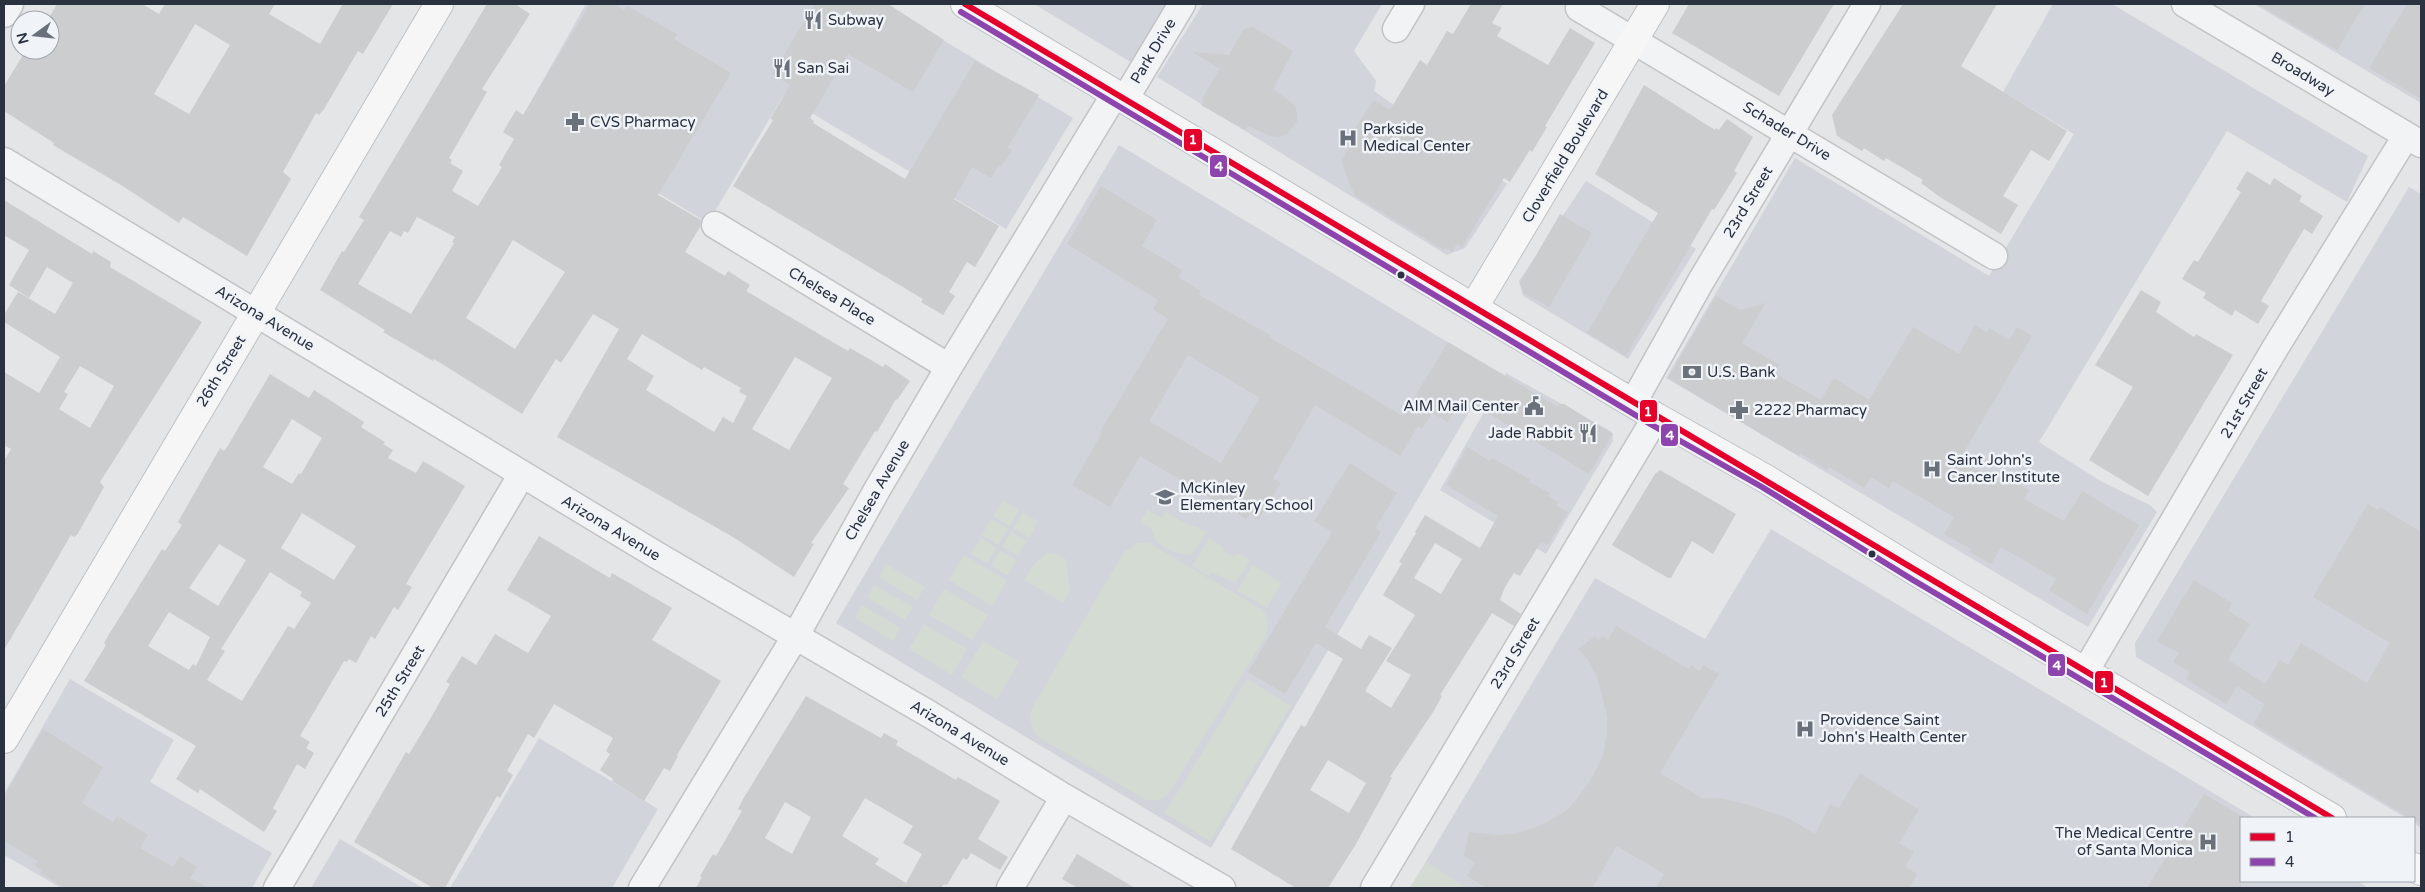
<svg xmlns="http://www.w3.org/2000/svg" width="2425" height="892" viewBox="0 0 2425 892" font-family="'Varela Round',sans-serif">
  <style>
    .built { fill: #d1d4da }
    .green { fill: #d4dbd3 }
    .building { fill: #cbcdcf; fill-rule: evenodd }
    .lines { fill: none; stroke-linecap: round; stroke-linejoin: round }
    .minor-casing { stroke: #c1c3c5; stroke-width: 29 }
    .major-casing { stroke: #bfc2c5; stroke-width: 30 }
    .minor { stroke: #f2f3f5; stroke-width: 26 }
    .major { stroke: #f6f6f7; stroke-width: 28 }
    .bus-1-casing { stroke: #f0f3f7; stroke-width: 10 }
    .bus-2-casing { stroke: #f0f3f7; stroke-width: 10 }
    .bus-1 { stroke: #e4002b; stroke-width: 6 }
    .bus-2 { stroke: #8e44ad; stroke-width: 6 }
    .bus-dot { fill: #2a3240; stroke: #f0f3f7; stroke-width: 2 }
    .labels { text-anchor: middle; stroke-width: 5; stroke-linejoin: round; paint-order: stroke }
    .poi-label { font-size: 15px; fill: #2a3240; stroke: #f0f3f7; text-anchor: start }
    .street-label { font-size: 15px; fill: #2a3240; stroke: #f0f3f7 }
    .line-badge { stroke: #f0f3f7; stroke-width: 2 }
    .badge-label { font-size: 14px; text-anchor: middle; font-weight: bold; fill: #fff }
  </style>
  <rect width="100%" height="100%" fill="#e3e5e7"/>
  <path class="built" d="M 586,4 L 883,4 L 1073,118 L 1006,229 L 783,96 L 708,223 L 525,112 Z
    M 1034,4 L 1176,4 L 1139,67 Z
    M 1203,4 L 1382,4 L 1354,51 L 1376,81 L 1374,91 L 1507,184 L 1465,248 L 1447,255 L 1157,77 Z
    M 2053,4 L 2112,4 L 2368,156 L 2347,202 L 2227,131 L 2039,442 L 2102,482 L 2150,505 L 2157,512 L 2088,627 L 1666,378 L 1795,158 L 1989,276 L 2074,134 L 2003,92 Z
    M 2254,4 L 2421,4 L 2421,103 Z
    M 1119,145 L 1494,370 L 1211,848 L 836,623 Z
    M 1586,181 L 1696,249 L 1628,359 L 1523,296 L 1519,281 Z
    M 2409,187 L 2421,194 L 2421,828 L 2414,823 L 2414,818 L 2406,818 L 2136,657 L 2135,643 Z
    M 1506,373 L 1612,432 L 1613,441 L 1546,554 L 1440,490 Z
    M 1771,529 L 2255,818 L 2241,818 L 2241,881 L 2357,881 L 2368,888 L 1410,888 L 1595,578 L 1705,639 Z
    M 70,679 L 174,740 L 150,782 L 272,853 L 252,888 L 61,888 L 4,855 L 4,794 Z
    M 539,738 L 658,809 L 612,888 L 450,888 Z
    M 340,839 L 423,888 L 311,888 Z"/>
  <path class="green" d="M 1003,500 L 1019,510 L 1009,526 L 993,516 Z
    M 1147,510 L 1162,518 L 1166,512 L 1192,527 L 1194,525 L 1206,532 L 1192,555 C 1174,554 1155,548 1151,528 L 1140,522 Z
    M 1023,512 L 1038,522 L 1029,538 L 1013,528 Z
    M 991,519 L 1008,529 L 998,545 L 982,535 Z
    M 1011,531 L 1027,541 L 1018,556 L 1002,547 Z
    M 981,538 L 997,548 L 987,564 L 971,554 Z
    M 1209,538 L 1223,547 L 1224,551 L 1233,556 L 1240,554 L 1250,560 L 1235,583 L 1211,572 L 1209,576 L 1192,566 Z
    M 1138,543 L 1149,543 L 1261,609 C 1269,617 1269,625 1266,636 L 1169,793 C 1162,801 1155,801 1146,800 L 1037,736 C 1030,726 1029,718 1033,706 L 1124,552 Z
    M 1000,550 L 1017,560 L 1007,575 L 991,566 Z
    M 1048,553 L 1057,554 L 1066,559 L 1070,591 L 1063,603 L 1024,580 L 1034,564 Z
    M 964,555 L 1007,580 L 992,606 L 949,580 Z
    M 886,564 L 925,587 L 917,600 L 879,577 Z
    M 1252,565 L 1282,583 L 1267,608 L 1237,591 Z
    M 874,585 L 913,607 L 905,620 L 867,598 Z
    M 944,589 L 988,615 L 972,640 L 929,615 Z
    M 862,605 L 900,628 L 893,641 L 855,618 Z
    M 924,624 L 967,649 L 952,675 L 909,649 Z
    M 983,641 L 1019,662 L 997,699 L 961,677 Z
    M 1247,679 L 1291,706 L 1210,841 L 1165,813 Z
    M 1426,862 L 1467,888 L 1410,888 Z"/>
  <path class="building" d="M 57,4 L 142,4 L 159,14 L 165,4 L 275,4 L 269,14 L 320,44 L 343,4 L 393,4 L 363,54 L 358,51 L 324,109 L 319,115 L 316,113 L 283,172 L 291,179 L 247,256 L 183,217 L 179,223 L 121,185 L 53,145 L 54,143 L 4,111 L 4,86 L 26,50 L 50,50 L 50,16 ZM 195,24 L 230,45 L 189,114 L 154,94 Z
    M 487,4 L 515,4 L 530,14 L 482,89 L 487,92 L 449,158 L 452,160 L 450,163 L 463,171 L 452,191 L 478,206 L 502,167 L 499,165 L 514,139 L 503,132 L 516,110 L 523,115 L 590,4 L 614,4 L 624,10 L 627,6 L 677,34 L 674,39 L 731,73 L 658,195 L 701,220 L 700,227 L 685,252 L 725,276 L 728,271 L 750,285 L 746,291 L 848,351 L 850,348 L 883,367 L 885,364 L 910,381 L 897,400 L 896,399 L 877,432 L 875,431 L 843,484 L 849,488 L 811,543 L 814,544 L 794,577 L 733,537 L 557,437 L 619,329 L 593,314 L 561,363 L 556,359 L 522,414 L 434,359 L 433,361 L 383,332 L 385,330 L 320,290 L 342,251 L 344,252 L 364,220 L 359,217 ZM 417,217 L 455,237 L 452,242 L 454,243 L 411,314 L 358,284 L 390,231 L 401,237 L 404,231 L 408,233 ZM 513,240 L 565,272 L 515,349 L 466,318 ZM 642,334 L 702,370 L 704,367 L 741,388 L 739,392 L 747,396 L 733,423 L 723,417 L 714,432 L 646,390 L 654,376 L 627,359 ZM 795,357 L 832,378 L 789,450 L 752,429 Z
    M 815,4 L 888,4 L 944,40 L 913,92 L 848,54 L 810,118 L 814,121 L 813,123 L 905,179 L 975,61 L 1039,95 L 1008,147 L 1012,150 L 1001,167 L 999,165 L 991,178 L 972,167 L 954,199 L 999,226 L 975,267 L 967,262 L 949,292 L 955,296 L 943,315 L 921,302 L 923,299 L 733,186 L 773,120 L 770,119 L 790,85 L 772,74 Z
    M 1471,4 L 1503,4 L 1492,23 L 1502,28 L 1497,36 L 1548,65 L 1570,28 L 1595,43 L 1545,126 L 1547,127 L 1532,152 L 1530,150 L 1510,182 L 1504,178 L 1462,247 L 1457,244 L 1452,252 L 1446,248 L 1444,250 L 1355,196 L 1344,170 L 1342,160 L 1350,145 L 1346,142 L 1374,100 L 1390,110 L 1420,60 L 1427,65 L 1447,31 L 1453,34 Z
    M 1689,4 L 1834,4 L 1779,96 L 1672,33 Z
    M 1903,4 L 1997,4 L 1961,66 L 2067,131 L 2049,161 L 2031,150 L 2003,196 L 2018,205 L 2001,234 L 1940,197 L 1921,183 L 1923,180 L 1886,158 L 1884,161 L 1864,148 L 1862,151 L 1837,136 L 1832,115 Z
    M 2257,4 L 2365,4 L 2337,50 Z
    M 2407,4 L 2421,4 L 2421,99 L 2369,68 Z
    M 1253,27 L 1293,51 L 1273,89 L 1296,106 L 1297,121 L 1287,134 L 1279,137 L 1270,136 L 1248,126 L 1245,130 L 1201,105 L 1204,100 L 1202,99 L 1220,69 L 1192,52 L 1229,55 L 1244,29 Z
    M 1644,85 L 1715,130 L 1716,128 L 1719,130 L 1727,119 L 1753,137 L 1734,171 L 1737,173 L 1714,210 L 1712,209 L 1626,356 L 1587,333 L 1658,213 L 1595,174 Z
    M 2247,171 L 2270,185 L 2274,178 L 2302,196 L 2299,201 L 2323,216 L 2312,234 L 2304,229 L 2261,301 L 2269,306 L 2258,324 L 2235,310 L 2232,316 L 2203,298 L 2206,293 L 2182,279 L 2194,260 L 2198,262 L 2241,192 L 2236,189 Z
    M 1101,186 L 1157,220 L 1142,246 L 1182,270 L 1178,277 L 1201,291 L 1199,295 L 1270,335 L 1269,337 L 1403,416 L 1448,342 L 1558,407 L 1560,404 L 1564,404 L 1613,434 L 1589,474 L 1463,398 L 1448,422 L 1432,413 L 1422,429 L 1418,426 L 1400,456 L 1315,405 L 1273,478 L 1281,483 L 1258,520 L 1250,514 L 1246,519 L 1140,456 L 1110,507 L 1072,485 L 1102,433 L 1100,432 L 1168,319 L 1153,309 L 1158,300 L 1067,244 ZM 1188,355 L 1260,398 L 1221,463 L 1149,421 Z
    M 4,200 L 92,254 L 93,251 L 111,262 L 110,267 L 202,322 L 100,482 L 104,487 L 77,535 L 74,537 L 71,535 L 4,650 L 4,461 L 11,449 L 4,445 L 4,372 L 39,393 L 60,357 L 4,322 L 4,315 L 18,292 L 55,314 L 73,283 L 47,267 L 29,298 L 9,285 L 29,250 L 4,235 ZM 80,366 L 114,386 L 90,428 L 59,409 L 68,394 L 64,392 Z
    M 1560,214 L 1592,233 L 1549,307 L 1523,293 L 1520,283 Z
    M 2141,290 L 2161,302 L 2156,312 L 2194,337 L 2196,334 L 2233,355 L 2148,496 L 2089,460 L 2133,387 L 2095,365 Z
    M 1716,296 L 1740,310 L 1766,303 L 1742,343 L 1779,365 L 1774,373 L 1821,400 L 1834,378 L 1869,400 L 1913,327 L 1959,354 L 1975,325 L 1987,332 L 1989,328 L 2009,340 L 2017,327 L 2032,336 L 1960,459 L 2004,485 L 2008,478 L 2029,490 L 2024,499 L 2064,521 L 2082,491 L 2139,525 L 2087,614 L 2049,590 L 2056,579 L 2001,547 L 1991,564 L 1970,552 L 1971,549 L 1944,534 L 1954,517 L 1893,481 L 1889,488 L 1871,477 L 1864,488 L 1829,467 L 1827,470 L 1800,453 L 1799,456 L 1788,450 L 1668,378 Z
    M 270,374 L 309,398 L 314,390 L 364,422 L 361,427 L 385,442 L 383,444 L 393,450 L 388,458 L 416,473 L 423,461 L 465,486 L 406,584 L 412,587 L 398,610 L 394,607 L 375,639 L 371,636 L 356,663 L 349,659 L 347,662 L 344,661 L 300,736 L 310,742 L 306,748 L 314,753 L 305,769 L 297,764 L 273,808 L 277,811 L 264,832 L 200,789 L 198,793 L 176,779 L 196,746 L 84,681 L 106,645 L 104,643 L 108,636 L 162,549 L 165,551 L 182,525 L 178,522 L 220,448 L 224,451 L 227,447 ZM 292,419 L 322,438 L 301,474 L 299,473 L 292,484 L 263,467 ZM 302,513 L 356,546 L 334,580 L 281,548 ZM 219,544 L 246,560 L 218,606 L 189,588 ZM 270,572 L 302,592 L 300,596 L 311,603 L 294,629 L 288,626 L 242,701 L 207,680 L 225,651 L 221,649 ZM 169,612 L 210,637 L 196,666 L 193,664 L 189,670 L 148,646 Z
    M 1467,447 L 1490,461 L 1492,458 L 1531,480 L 1529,482 L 1550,493 L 1548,496 L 1558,502 L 1556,506 L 1568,512 L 1550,542 L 1546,545 L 1541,542 L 1520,576 L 1514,573 L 1505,587 L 1500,600 L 1521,614 L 1514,626 L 1492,613 L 1440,695 L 1442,696 L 1435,709 L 1390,777 L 1392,778 L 1356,844 L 1328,888 L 1296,888 L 1231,849 L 1288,747 L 1301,725 L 1305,727 L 1343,659 L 1316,643 L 1285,694 L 1248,672 L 1332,532 L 1314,521 L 1350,463 L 1397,493 L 1375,528 L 1381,532 L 1325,627 L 1361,649 L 1369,635 L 1392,648 L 1365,691 L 1391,708 L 1411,675 L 1386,661 L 1415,615 L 1383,595 L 1402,563 L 1399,562 L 1416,533 L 1415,532 L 1425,515 L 1480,548 L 1498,516 L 1446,485 ZM 1435,543 L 1462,559 L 1441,594 L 1414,578 ZM 1328,760 L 1366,783 L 1349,813 L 1310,790 Z
    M 1660,470 L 1736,514 L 1713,554 L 1692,541 L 1671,578 L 1668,578 L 1612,545 L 1655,474 Z
    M 2368,504 L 2378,510 L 2380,507 L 2421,532 L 2421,825 L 2414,818 L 2410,818 L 2253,724 L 2265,704 L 2237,686 L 2226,704 L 2186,679 L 2190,672 L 2173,662 L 2179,653 L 2157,641 L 2194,580 L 2232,603 L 2228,611 L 2250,624 L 2228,660 L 2265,684 L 2280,660 L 2288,665 L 2301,643 L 2367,683 L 2390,643 L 2313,597 Z
    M 539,536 L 610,578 L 612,573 L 672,608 L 652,640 L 721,681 L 677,755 L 678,756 L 670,771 L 664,768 L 644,801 L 612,781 L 613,779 L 600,770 L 610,754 L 606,751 L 613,738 L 554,704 L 534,738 L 528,734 L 507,771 L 513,775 L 500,798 L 497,796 L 445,888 L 433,888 L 354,842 L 406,752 L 409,754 L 429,721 L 450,684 L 446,682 L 462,656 L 476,665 L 495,634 L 528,653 L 551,616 L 507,590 Z
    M 1616,626 L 1689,669 L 1691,665 L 1699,671 L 1703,665 L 1719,674 L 1660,773 L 1702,798 L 1720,798 L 1749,805 L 1788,818 L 1815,834 L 1830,804 L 1839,808 L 1860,773 L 1919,810 L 1899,843 L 1914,852 L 1905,866 L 1917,874 L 1909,888 L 1656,888 L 1664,874 L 1617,846 L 1592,888 L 1487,888 L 1467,876 L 1475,863 L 1464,855 L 1469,832 L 1497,835 L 1515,834 L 1539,826 L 1563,813 L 1572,805 L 1590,781 L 1603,756 L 1607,732 L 1607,716 L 1598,679 L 1588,660 L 1578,649 L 1595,636 L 1598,640 L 1603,636 L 1608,640 Z
    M 806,696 L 881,738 L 884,733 L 898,741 L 896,745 L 956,780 L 958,777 L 1000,801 L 978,839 L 1008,857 L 1000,870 L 971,853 L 967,860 L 963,858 L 947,885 L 944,884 L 941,888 L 696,888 L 702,877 L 700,876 L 713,854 L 716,856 L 742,811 L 738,809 L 743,799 ZM 865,798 L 913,826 L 903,843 L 922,854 L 906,883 L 875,864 L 879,859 L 842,836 ZM 785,802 L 811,817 L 792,854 L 765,838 Z
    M 43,729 L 103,767 L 82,803 L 113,822 L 117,816 L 148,835 L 140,848 L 173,867 L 180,856 L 197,867 L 190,878 L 208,888 L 65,888 L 40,873 L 42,870 L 35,866 L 38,861 L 4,841 L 4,797 Z
    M 2204,794 L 2241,816 L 2241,888 L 2147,888 Z
    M 1077,854 L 1135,888 L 1078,888 L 1062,879 Z"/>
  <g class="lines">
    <g class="minor-casing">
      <path id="minor" d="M 2185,4 L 2421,144
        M 1579,8 L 1994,256
        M 4,14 L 10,4
        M 1396,29 L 1411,4
        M 1125,99 L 1182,4
        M 4,161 L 658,556 L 929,714 L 1064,797 L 1222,888
        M 715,225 L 949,367
        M 1633,403 L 1701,281 L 1867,4
        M 2085,672 L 2274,350 L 2406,136
        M 277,888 L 522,474
        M 642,888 L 795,637 L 878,488 L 949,367 L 1115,94
        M 1010,888 L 1064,797
        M 1374,888 L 1656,417"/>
    </g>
    <g class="major-casing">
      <path id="major" d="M 965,4 L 1656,417 L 1766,479 L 1917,572 L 2332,818
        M 1474,307 L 1655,4
        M 4,739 L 439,4
        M 2414,867 L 2421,871"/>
    </g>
    <use href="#minor" class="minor"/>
    <use href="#major" class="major"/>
    <g class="bus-1-casing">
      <path id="bus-1" d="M 965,4 L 2332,818"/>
    </g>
    <g class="bus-2-casing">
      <path id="bus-2" d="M 961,12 L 1652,425 L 1762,487 L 1913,580 L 2315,818"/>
    </g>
    <use href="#bus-1" class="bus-1"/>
    <use href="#bus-2" class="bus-2"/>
  </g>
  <defs>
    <g id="restaurant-bare" transform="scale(1.5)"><path d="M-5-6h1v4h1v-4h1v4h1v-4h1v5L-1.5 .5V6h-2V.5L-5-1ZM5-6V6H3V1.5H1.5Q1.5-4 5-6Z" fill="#6b717a" stroke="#f0f3f7" stroke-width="2.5" paint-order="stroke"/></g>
    <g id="pharmacy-bare" transform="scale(1.5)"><path d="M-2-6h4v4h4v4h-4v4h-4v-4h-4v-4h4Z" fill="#6b717a" stroke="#f0f3f7" stroke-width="2.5" paint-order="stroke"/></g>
    <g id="hospital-bare" transform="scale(1.5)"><path d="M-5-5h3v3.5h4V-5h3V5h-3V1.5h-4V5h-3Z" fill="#6b717a" stroke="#f0f3f7" stroke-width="2.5" paint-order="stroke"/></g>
    <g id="bank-bare" transform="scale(1.5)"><path d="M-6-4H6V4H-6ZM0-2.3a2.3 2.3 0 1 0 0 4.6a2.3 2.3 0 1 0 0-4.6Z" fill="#6b717a" stroke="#f0f3f7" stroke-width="2.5" paint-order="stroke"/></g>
    <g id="civic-bare" transform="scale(1.5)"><path d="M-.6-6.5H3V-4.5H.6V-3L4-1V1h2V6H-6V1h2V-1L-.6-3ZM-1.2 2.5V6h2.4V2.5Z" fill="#6b717a" stroke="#f0f3f7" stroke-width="2.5" paint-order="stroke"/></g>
    <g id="school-bare" transform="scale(1.5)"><path d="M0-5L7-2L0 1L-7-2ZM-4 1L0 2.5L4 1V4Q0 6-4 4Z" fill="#6b717a" stroke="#f0f3f7" stroke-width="2.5" paint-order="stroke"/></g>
  </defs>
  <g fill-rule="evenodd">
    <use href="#restaurant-bare" x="813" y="20"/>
    <use href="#restaurant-bare" x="782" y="68"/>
    <use href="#pharmacy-bare" x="575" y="122"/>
    <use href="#hospital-bare" x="1348" y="138"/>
    <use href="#bank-bare" x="1692" y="372"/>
    <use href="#civic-bare" x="1534" y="406"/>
    <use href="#pharmacy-bare" x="1739" y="410"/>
    <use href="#restaurant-bare" x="1588" y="433"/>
    <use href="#hospital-bare" x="1932" y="469"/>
    <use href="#school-bare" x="1165" y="497"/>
    <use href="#hospital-bare" x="1805" y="729"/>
    <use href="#hospital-bare" x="2208" y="842"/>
  </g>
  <g class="bus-dot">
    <circle cx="1401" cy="275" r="4.5"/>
    <circle cx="1872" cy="554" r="4.5"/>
  </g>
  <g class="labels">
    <g class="poi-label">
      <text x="828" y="25">Subway</text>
      <text x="797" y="73">San Sai</text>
      <text x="590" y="127">CVS Pharmacy</text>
      <text x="1363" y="134">Parkside<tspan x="1363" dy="17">Medical Center</tspan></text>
      <text x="1707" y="377">U.S. Bank</text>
      <text x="1519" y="411" text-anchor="end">AIM Mail Center</text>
      <text x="1754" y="415">2222 Pharmacy</text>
      <text x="1573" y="438" text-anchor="end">Jade Rabbit</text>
      <text x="1947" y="465">Saint John's<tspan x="1947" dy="17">Cancer Institute</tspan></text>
      <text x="1180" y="493">McKinley<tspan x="1180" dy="17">Elementary School</tspan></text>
      <text x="1820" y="725">Providence Saint<tspan x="1820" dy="17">John's Health Center</tspan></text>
      <text x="2193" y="838" text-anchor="end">The Medical Centre<tspan x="2193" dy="17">of Santa Monica</tspan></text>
    </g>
    <g class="street-label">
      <text transform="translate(1153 51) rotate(-59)" y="5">Park Drive</text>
      <text transform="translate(2303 74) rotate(31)" y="5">Broadway</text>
      <text transform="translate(1787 131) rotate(31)" y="5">Schader Drive</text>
      <text transform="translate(1565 156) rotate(-59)" y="5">Cloverfield Boulevard</text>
      <text transform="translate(1748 202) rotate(-59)" y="5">23rd Street</text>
      <text transform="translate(832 296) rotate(31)" y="5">Chelsea Place</text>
      <text transform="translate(265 318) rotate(31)" y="5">Arizona Avenue</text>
      <text transform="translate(221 371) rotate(-59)" y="5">26th Street</text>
      <text transform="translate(2244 403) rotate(-60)" y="5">21st Street</text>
      <text transform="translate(877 490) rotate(-60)" y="5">Chelsea Avenue</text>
      <text transform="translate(611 528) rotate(31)" y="5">Arizona Avenue</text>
      <text transform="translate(1515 653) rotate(-59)" y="5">23rd Street</text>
      <text transform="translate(400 681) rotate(-59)" y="5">25th Street</text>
      <text transform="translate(960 733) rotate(31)" y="5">Arizona Avenue</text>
    </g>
  </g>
  <g class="line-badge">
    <rect x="1183" y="128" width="20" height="24" rx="5" fill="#e4002b"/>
    <rect x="1209" y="154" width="19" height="24" rx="5" fill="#8e44ad"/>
    <rect x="1639" y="399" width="19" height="24" rx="5" fill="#e4002b"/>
    <rect x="1660" y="423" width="19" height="24" rx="5" fill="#8e44ad"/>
    <rect x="2047" y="653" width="19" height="24" rx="5" fill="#8e44ad"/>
    <rect x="2094" y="670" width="20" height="24" rx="5" fill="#e4002b"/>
  </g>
  <g class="badge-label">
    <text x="1193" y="144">1</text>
    <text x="1219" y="171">4</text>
    <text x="1648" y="416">1</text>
    <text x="1670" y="440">4</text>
    <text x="2057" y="670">4</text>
    <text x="2104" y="687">1</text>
  </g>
  <rect width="2425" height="892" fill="none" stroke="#2a3240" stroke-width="10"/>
  <rect x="2240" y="817" width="175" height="65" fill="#f0f3f7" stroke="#a1a6ae"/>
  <rect x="2250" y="833" width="25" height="8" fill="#e4002b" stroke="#a1a6ae"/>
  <text x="2285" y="842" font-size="15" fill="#2a3240">1</text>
  <rect x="2250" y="858" width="25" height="8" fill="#8e44ad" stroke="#a1a6ae"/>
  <text x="2285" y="867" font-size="15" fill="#2a3240">4</text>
  <g transform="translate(35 35) rotate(255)"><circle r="24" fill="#f0f3f7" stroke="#a1a6ae"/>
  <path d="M0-4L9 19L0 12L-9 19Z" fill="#6b717a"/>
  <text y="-8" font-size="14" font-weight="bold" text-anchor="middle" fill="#2a3240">N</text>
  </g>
</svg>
